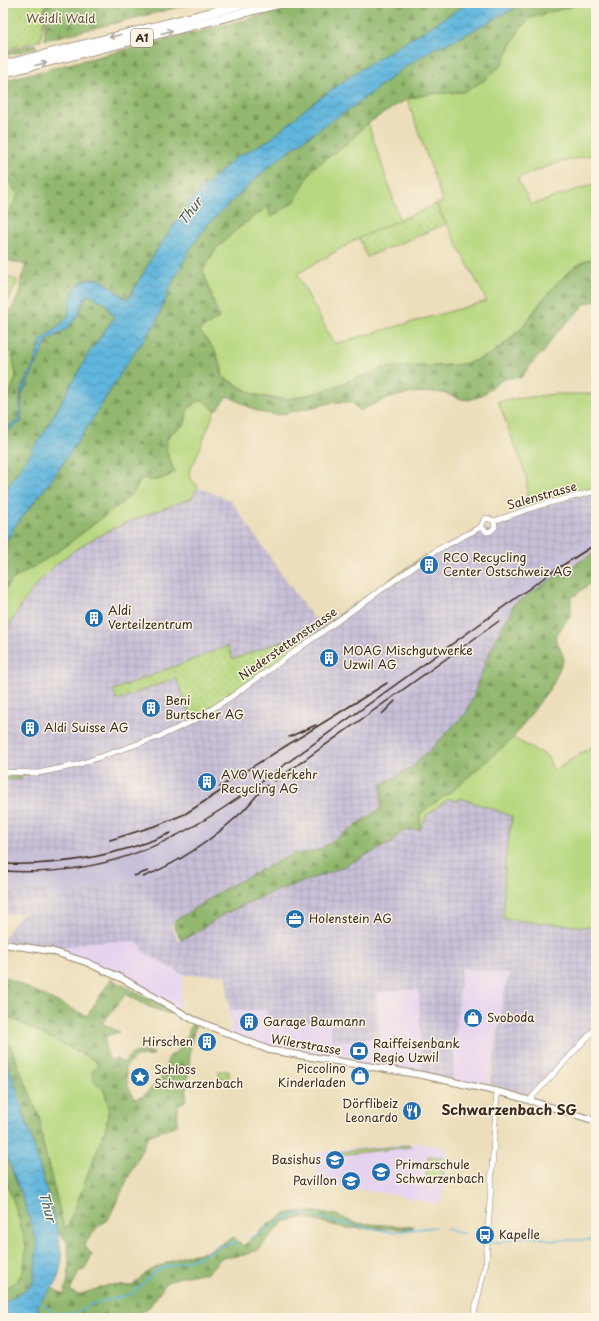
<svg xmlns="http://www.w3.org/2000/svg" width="599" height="1321" viewBox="0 0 599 1321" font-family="'Playpen Sans',sans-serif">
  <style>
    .built { fill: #e6d3f0 }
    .industrial { fill: url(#industrial-grid) }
    .railway { fill: #c8c0d8 }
    .green { fill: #b7d880; stroke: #79814f }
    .forest { fill: url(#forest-firs); stroke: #667146 }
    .park { fill: url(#park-dots); stroke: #79814f }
    .water { fill: url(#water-waves); stroke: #4e707e }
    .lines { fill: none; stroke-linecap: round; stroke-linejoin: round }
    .stream { stroke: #61b6dd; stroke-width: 1.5 }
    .tertiary-casing { stroke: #94846c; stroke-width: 6 }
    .secondary-casing { stroke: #94846c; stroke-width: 8 }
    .motorway-casing { stroke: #94846c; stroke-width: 10 }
    .tertiary { stroke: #fff; stroke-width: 5 }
    .secondary { stroke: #fff; stroke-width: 6 }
    .motorway { stroke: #fff; stroke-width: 8 }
    .rail { stroke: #3b2a1e; stroke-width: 1.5 }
    .oneway { stroke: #a79f9a }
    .labels { text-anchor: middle; stroke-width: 3; stroke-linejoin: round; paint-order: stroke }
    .shield { fill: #fcf5e5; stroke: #75675a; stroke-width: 1 }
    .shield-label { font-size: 11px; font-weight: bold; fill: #3b2a1e }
    .park-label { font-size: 12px; fill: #5a5636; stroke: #fcf5e5 }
    .street-label { font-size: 12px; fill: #3b2a1e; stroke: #fcf5e5 }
    .poi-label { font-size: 12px; fill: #3b2a1e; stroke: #fcf5e5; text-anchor: start }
    .water-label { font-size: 13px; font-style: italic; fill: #485b61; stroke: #fcf5e5 }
    .quarter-label { font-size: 14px; font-weight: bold; fill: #3b2a1e; stroke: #fcf5e5 }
  </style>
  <defs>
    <pattern id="industrial-grid" width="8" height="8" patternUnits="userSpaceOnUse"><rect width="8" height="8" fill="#c8c0d8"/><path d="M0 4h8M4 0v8" fill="none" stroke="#ada5b9"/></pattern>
    <pattern id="forest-firs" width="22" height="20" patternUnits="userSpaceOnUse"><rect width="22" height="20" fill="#91b86e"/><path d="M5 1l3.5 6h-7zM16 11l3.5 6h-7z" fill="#78965a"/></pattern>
    <pattern id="park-dots" width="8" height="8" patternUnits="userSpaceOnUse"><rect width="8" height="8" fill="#b7d880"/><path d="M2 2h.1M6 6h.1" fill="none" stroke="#9eba6e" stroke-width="1.8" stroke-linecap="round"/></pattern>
    <pattern id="water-waves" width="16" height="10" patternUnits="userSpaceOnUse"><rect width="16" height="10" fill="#61b6dd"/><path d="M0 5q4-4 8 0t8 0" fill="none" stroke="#5194b3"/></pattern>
  </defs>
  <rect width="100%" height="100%" fill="#fcf5e5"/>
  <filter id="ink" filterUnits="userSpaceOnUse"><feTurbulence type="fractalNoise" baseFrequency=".025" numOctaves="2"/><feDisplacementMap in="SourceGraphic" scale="8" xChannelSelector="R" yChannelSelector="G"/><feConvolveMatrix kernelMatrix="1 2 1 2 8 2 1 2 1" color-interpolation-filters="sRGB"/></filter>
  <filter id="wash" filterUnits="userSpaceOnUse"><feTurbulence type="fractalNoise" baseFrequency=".012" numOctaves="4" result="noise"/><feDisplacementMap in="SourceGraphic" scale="16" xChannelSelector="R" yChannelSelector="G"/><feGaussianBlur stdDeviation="0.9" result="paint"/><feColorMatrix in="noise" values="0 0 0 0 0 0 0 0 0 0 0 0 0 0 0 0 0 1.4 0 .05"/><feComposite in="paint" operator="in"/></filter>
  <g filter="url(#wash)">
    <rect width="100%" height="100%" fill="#ecdeba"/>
    <path class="built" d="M 113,940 L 139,942 L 142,947 L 142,951 L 184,975 L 179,1011 L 123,979 L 51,951 L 90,942 Z
      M 461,968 L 510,974 L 505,988 L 487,1089 L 452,1082 Z
      M 420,989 L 422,1075 L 288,1054 L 229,1035 L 231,1023 L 229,1010 L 267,1010 L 268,1021 L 331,1023 L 380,1038 L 376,991 Z
      M 416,1143 L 447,1148 L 445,1185 L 441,1204 L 371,1191 L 330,1187 L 322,1183 L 317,1174 L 314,1157 L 317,1156 L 317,1152 Z"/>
    <path class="industrial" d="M 198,487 L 231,501 L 305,607 L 313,617 L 326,623 L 355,602 L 358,606 L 437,550 L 481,527 L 491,531 L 494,521 L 596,491 L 596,533 L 560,555 L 364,697 L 365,700 L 303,739 L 212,804 L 172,825 L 110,848 L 61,856 L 23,859 L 3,858 L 3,779 L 22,780 L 3,772 L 3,635 L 33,589 L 57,564 L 83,544 L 115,526 L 192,498 Z
      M 506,619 L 486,661 L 467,712 L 415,766 L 382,784 L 381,807 L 321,849 L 311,852 L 291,854 L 222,890 L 174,921 L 171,926 L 179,941 L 181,939 L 194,934 L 224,914 L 395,837 L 421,824 L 427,815 L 448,799 L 459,801 L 460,798 L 496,810 L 512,817 L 505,863 L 596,928 L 596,1023 L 535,1089 L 527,1094 L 490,1085 L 505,988 L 510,974 L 461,968 L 452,1082 L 422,1075 L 419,989 L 376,992 L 380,1038 L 332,1042 L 331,1023 L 268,1021 L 267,1010 L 229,1010 L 227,975 L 184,975 L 142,951 L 142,946 L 135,941 L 90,942 L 51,951 L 3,941 L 11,926 L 24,913 L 3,915 L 3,893 L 44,890 L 50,901 L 134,880 L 146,879 L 258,798 L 268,789 Z"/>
    <path class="railway" d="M 596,533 L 596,550 L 513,605 L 510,616 L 506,619 L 268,789 L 223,833 L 175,865 L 146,879 L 134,880 L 50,901 L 44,890 L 3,893 L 3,858 L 23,859 L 61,856 L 110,848 L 172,825 L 212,804 L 303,739 L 365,700 L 364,697 L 560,555 Z"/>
    <path class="green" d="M 582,3 L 596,3 L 596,154 L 557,163 L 517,178 L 531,205 L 596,183 L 596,257 L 584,261 L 541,301 L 525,325 L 504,344 L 489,355 L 466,364 L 383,368 L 317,393 L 286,399 L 257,396 L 223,377 L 221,363 L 199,330 L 219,318 L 203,270 L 216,249 L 236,230 L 267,206 L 272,217 L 295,201 L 312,169 L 346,144 L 368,123 L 400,220 L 359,238 L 297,274 L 334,344 L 487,301 L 436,204 L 443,202 L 407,99 L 429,94 L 501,65 L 519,30 L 530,18 Z
      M 3,173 L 19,195 L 8,214 L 3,214 Z
      M 3,274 L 18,281 L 3,310 Z
      M 3,349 L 12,351 L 16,376 L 3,412 Z
      M 555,394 L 596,394 L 596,488 L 531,505 L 527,494 L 526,475 L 498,401 Z
      M 203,400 L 215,410 L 195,461 L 189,471 L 191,479 L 198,487 L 192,498 C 133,520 74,537 33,589 C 21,603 13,620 3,635 L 3,593 L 12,580 L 60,550 L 123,502 L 134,492 L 142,477 C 155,483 162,479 175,472 C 165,448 158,439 185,424 L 187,411 L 195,402 Z
      M 426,554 L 427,555 L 256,676 L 260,672 Z
      M 513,738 L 547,756 L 554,771 L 596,744 L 596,928 L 503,919 L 505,863 L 512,817 L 496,810 L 460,798 L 459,801 L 448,799 L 427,815 L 420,830 L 420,813 L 452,791 Z
      M 3,1014 L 96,1061 L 98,1065 L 94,1082 L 104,1089 L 109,1108 L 106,1128 L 68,1226 L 64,1228 L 43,1144 L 39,1116 L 8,1041 C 6,1030 3,1026 3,1014 Z
      M 410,1145 L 410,1147 L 338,1155 L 337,1152 Z
      M 428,1156 L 444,1157 L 442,1184 L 426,1183 Z
      M 3,1175 C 14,1203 32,1238 24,1268 C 22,1279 12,1285 3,1290 Z"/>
    <path class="forest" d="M 47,3 L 196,3 L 45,40 L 45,6 Z
      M 313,3 L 469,3 L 358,71 L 309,106 L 271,139 L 235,158 L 153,256 L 127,301 C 121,296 106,281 99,279 C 74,273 70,300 68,317 L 41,341 L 34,364 L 21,389 L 19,419 L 3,431 L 3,412 L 16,376 L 12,351 L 3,349 L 3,326 L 21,291 L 21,279 L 26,265 L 3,259 L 3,214 L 8,214 L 18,195 L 3,173 L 3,83 L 5,80 Z
      M 524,3 L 582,3 L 530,18 L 519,30 L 501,65 L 485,80 L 463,92 L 429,94 L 407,99 L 368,123 L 346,144 L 312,169 L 295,201 L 271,217 L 267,207 L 236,230 L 216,249 L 203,270 L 219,318 L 199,330 L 216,352 L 223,377 C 272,412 302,399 354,379 C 363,376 374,370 385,368 C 419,363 457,372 489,355 C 533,333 547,271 596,257 L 596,301 L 586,303 L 553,337 L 544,352 L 535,359 L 521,378 C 494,374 492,395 472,399 C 461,402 454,395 443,393 C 411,390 389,396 360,411 L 351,402 L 335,402 L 278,415 L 259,412 L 228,396 L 226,397 L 219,408 L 215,410 L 203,400 L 195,402 L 187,411 L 185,424 C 159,438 163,448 175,472 C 163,479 155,483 142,478 L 134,492 L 123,502 L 60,550 L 12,580 L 3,593 L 3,547 L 16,525 L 50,482 L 89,425 L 127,363 L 156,323 L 171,285 L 189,251 L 207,225 L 266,169 L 306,138 L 353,107 L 402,69 L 433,49 L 463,36 Z
      M 35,44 L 37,48 L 3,56 L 3,52 Z
      M 91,295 L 105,302 L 114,318 L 90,351 L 45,431 L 3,494 L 3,433 L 21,422 L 22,394 L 47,341 L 69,327 L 78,315 L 85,297 Z
      M 596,552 L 596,579 L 571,598 L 571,614 L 555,637 L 564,658 L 553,684 L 513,738 L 452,791 L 420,813 L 420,830 C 409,828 397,832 393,842 L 336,870 L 270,893 L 224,914 L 194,934 L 181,939 L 174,926 L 175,921 L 224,889 L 293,854 L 311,852 L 321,849 L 381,808 L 382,784 L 415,766 L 417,761 L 429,751 L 467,712 L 486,661 L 506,619 L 510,616 L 513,605 L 567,569 Z
      M 3,772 L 20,773 L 22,780 L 3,779 Z
      M 3,976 L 87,1016 L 111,979 L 172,1012 L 169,1014 L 149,1007 L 126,994 L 102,1023 L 119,1032 L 106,1036 L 105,1047 L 110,1060 L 117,1059 L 124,1063 C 131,1050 141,1051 154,1053 L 152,1056 L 136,1057 L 125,1067 L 128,1086 L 135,1099 L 142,1097 L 161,1079 L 169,1057 L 181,1048 L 191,1026 L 193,1024 L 195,1026 L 191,1045 L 186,1096 L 186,1100 L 178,1106 L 177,1125 L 148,1136 L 108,1220 L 98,1226 L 84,1245 L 92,1255 L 84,1270 L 79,1271 L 70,1291 L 78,1295 L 109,1285 L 132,1286 L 150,1270 L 184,1256 L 206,1252 L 234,1237 L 243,1246 L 269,1224 L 285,1214 L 303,1211 L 334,1214 L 354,1223 L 413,1227 L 412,1229 L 345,1228 L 304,1218 L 284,1221 L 258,1250 L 244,1255 L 221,1258 L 207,1273 L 183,1276 L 167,1282 L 150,1306 L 143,1311 L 124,1318 L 31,1318 L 38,1304 L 52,1288 L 64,1295 C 70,1275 70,1262 67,1241 L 58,1233 L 34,1146 L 15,1085 L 3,1053 L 3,1028 L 6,1032 L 8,1041 L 39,1116 L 43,1144 L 64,1228 L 68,1226 L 106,1128 L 109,1108 L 104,1089 L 94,1082 L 92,1072 L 98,1065 L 96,1061 L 3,1014 Z
      M 3,1147 L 26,1207 L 38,1244 L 34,1280 L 28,1288 L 3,1303 L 3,1290 L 16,1282 L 24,1269 L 26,1245 L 14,1202 L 3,1175 Z"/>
    <path class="park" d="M 3,3 L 47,3 L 45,6 L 41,40 L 3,50 Z
      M 436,204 L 446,224 L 367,257 L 359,238 Z
      M 300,635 L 302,646 L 193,721 L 176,678 L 117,700 L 113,690 L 228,646 L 233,659 Z
      M 219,1071 L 229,1071 L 229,1078 L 219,1078 Z"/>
    <path class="water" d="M 469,3 L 524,3 L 463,36 L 433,49 L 402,69 L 353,107 L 306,138 L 266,169 L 207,225 L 189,251 L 171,285 L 156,323 L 127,363 L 89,425 L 50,482 L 16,525 L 3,547 L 3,494 L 45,431 L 90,351 L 114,318 L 106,304 L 91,295 L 85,297 L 78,315 L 69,327 L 47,341 L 22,394 L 21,422 L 3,433 L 3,431 L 19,419 L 21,389 L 34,364 L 41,341 L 68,317 L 70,300 L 76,287 L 85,280 L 100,279 L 128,300 L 153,256 L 190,201 L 235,158 L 271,139 L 309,106 L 358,71 Z
      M 3,1053 L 15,1085 L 34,1146 L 58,1233 L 62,1261 L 57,1282 L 38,1304 L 39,1315 L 31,1318 L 3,1318 L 3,1303 L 28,1288 L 34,1280 L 37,1244 L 26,1207 L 3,1147 Z"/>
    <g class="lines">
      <path class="stream" d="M 447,1229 L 464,1234
        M 250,1238 L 262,1233 L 276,1223 L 289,1217 L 301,1213 L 336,1222 L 392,1232 L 435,1227
        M 489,1242 L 501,1242 L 522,1237 L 536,1237 L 552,1240 L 596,1240
        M 38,1301 L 54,1313 L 76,1314 L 89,1305 L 132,1294 L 157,1270 L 199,1257 L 221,1246 L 237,1242"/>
    </g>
  </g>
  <g filter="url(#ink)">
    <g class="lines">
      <g class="tertiary-casing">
        <path id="tertiary" d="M 494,521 L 541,505 L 596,491
          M 481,527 L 487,532 L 491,531 L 495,527 L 494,521
          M 481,527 L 484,520 L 487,518 L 494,521
          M 3,772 L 38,773 L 77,765 L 158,737 L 193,721 L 231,697 L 437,550 L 481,527
          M 531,1100 L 532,1097 L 596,1028
          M 473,1318 L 486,1262 L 497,1091"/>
      </g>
      <g class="secondary-casing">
        <path id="secondary" d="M 3,944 L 51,951 L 86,962 L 123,979 L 192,1019 L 269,1050 L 422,1075 L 508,1094 L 596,1121"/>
      </g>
      <g class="motorway-casing">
        <path id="motorway" d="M 3,65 L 248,3
          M 3,73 L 282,3"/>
      </g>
      <use href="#tertiary" class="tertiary"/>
      <use href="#secondary" class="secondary"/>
      <use href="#motorway" class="motorway"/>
      <path class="rail" d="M 382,714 L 395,701
        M 289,737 L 316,725
        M 275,781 L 499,621
        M 220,787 L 387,683
        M 110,840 L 158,825 L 185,814 L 227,787
        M 3,864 C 62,866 117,856 171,833
        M 3,871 C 94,877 163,850 237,799 L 552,572 L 596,544
        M 134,876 L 148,871
        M 143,877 C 181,862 212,840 242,812 C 251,803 258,793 267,785"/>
    </g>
    <defs><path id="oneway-shaft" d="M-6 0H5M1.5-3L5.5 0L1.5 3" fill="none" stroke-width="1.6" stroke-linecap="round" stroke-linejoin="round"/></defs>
    <g class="oneway">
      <use href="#oneway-shaft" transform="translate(167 32) rotate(-14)"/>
      <use href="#oneway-shaft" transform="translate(115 36) rotate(166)"/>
      <use href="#oneway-shaft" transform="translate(41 64) rotate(-14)"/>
    </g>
  </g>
  <defs>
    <g id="building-disc" transform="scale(1)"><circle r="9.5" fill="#1f6fb2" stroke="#fcf5e5"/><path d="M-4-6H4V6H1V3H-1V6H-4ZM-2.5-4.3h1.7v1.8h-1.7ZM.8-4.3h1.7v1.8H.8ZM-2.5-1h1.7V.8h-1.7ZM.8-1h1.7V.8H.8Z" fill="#fff"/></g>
    <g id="office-disc" transform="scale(1)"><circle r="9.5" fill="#1f6fb2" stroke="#fcf5e5"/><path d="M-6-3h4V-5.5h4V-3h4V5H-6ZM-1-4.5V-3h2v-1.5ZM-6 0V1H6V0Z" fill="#fff"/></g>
    <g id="shop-disc" transform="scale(1)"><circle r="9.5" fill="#1f6fb2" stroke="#fcf5e5"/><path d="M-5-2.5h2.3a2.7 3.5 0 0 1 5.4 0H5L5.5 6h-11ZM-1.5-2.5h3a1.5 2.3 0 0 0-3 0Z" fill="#fff"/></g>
    <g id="bank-disc" transform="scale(1)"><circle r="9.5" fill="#1f6fb2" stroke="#fcf5e5"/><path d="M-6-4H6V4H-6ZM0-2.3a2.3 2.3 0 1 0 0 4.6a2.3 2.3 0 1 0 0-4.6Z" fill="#fff"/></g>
    <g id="sight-disc" transform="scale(1)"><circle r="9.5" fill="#1f6fb2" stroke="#fcf5e5"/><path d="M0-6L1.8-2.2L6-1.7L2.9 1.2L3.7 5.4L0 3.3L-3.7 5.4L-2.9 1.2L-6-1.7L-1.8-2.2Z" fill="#fff"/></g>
    <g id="restaurant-disc" transform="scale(1)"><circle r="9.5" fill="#1f6fb2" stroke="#fcf5e5"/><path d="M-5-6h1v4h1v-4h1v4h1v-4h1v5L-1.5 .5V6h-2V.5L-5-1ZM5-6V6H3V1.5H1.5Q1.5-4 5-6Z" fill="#fff"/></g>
    <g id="school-disc" transform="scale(1)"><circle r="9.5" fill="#1f6fb2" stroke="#fcf5e5"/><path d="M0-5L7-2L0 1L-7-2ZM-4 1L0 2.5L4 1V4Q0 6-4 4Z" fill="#fff"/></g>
    <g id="bus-disc" transform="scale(1)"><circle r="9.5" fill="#1f6fb2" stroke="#fcf5e5"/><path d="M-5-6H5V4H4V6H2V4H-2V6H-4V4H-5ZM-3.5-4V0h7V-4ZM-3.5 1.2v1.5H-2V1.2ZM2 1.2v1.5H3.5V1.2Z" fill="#fff"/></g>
  </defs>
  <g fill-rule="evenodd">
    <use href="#building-disc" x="429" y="565"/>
    <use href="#building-disc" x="94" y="618"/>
    <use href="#building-disc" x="329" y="658"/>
    <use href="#building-disc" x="151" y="708"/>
    <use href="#building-disc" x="30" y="728"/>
    <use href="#building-disc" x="207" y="782"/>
    <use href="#office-disc" x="295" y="919"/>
    <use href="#shop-disc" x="473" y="1018"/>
    <use href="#building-disc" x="249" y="1022"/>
    <use href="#building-disc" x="207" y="1042"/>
    <use href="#bank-disc" x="359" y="1051"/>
    <use href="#shop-disc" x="360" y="1076"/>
    <use href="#sight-disc" x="140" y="1077"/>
    <use href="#restaurant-disc" x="412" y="1111"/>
    <use href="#school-disc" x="335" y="1160"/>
    <use href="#school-disc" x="381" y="1172"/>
    <use href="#school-disc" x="351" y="1181"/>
    <use href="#bus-disc" x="485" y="1235"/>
  </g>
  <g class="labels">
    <rect class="shield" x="131" y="29" width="22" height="18" rx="3"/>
    <g class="shield-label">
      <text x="142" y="42">A1</text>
    </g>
    <g class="park-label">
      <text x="61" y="23">Weidli Wald</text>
    </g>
    <g class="street-label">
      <text transform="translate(542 496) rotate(-16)" y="4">Salenstrasse</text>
      <text transform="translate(288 644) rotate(-35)" y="4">Niederstettenstrasse</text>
      <text transform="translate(306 1045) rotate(10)" y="4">Wilerstrasse</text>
    </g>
    <g class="poi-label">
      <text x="443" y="562">RCO Recycling<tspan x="443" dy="14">Center Ostschweiz AG</tspan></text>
      <text x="108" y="615">Aldi<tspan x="108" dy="14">Verteilzentrum</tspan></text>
      <text x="343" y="655">MOAG Mischgutwerke<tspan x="343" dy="14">Uzwil AG</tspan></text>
      <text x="165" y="705">Beni<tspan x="165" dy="14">Burtscher AG</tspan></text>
      <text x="44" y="732">Aldi Suisse AG</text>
      <text x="221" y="779">AVO Wiederkehr<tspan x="221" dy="14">Recycling AG</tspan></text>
      <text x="309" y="923">Holenstein AG</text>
      <text x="487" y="1022">Svoboda</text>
      <text x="263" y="1026">Garage Baumann</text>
      <text x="193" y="1046" text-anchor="end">Hirschen</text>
      <text x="373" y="1048">Raiffeisenbank<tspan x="373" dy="14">Regio Uzwil</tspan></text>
      <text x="346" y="1073" text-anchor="end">Piccolino<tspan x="346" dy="14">Kinderladen</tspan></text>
      <text x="154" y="1074">Schloss<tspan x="154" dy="14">Schwarzenbach</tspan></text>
      <text x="398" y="1108" text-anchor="end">Dörflibeiz<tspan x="398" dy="14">Leonardo</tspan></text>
      <text x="321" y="1164" text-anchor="end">Basishus</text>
      <text x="395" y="1169">Primarschule<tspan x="395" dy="14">Schwarzenbach</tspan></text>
      <text x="337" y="1185" text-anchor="end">Pavillon</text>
      <text x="499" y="1239">Kapelle</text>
    </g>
    <g class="water-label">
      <text transform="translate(190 211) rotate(-52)" y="5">Thur</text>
      <text transform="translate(48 1207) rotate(75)" y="5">Thur</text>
    </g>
    <g class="quarter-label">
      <text x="509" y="1115">Schwarzenbach SG</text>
    </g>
  </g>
  <rect width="599" height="1321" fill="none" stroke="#fcf5e5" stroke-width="16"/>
</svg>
